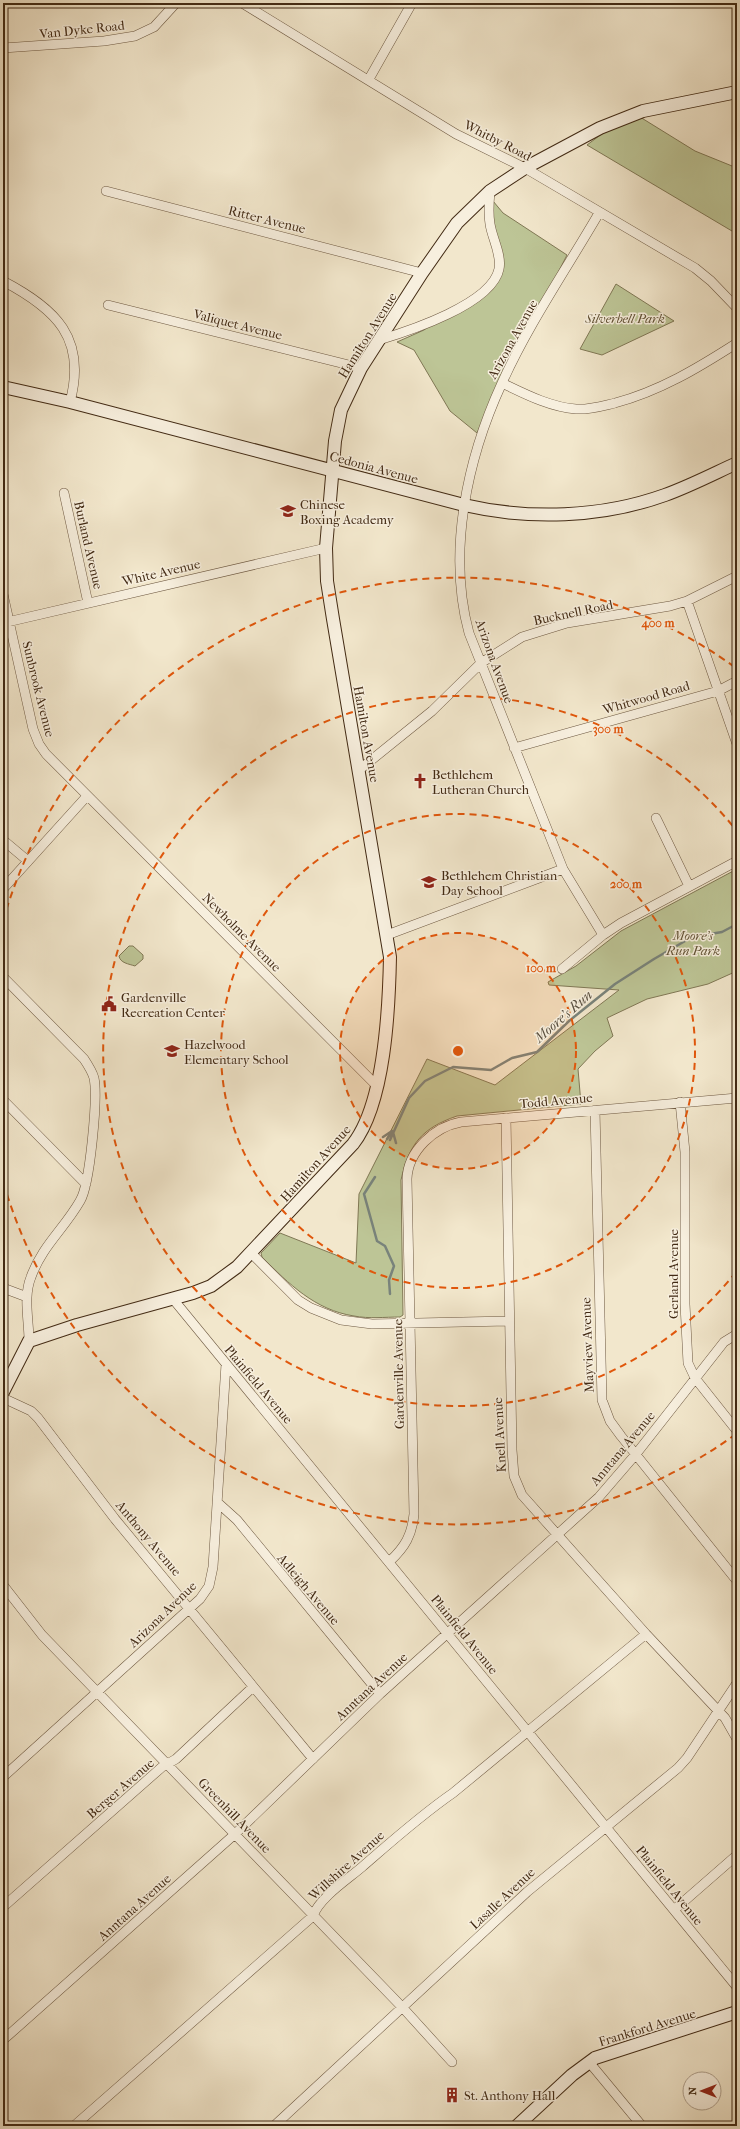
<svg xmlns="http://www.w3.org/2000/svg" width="740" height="2129" viewBox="0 0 740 2129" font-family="'IM FELL French Canon',serif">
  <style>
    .green { fill: #bdc596; stroke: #807855 }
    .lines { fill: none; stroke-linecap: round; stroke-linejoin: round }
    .stream { stroke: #79837b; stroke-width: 2.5 }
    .street-casing { stroke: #6e5942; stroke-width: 10 }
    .secondary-casing { stroke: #422a14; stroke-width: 14 }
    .street { stroke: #f7efde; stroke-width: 9 }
    .secondary { stroke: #f7efde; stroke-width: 12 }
    .ring { fill: none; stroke: #e0570c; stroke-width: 2; stroke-dasharray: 7 5 }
    .labels { text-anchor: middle; stroke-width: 3; stroke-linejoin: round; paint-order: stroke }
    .street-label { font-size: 13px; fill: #422a14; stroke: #f7efde }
    .park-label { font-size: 13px; font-style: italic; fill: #615134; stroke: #f7efde }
    .poi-label { font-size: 13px; fill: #422a14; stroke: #f7efde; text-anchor: start }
    .water-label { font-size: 14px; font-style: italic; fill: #594f3f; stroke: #f7efde }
    .centre { fill: #e0570c; stroke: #f7efde; stroke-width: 2 }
    .ring-label { font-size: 12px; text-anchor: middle; font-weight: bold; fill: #e0570c; stroke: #f7efde; stroke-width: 3; stroke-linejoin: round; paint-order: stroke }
  </style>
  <rect width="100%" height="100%" fill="#f2e7cc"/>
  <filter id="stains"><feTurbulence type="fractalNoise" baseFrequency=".005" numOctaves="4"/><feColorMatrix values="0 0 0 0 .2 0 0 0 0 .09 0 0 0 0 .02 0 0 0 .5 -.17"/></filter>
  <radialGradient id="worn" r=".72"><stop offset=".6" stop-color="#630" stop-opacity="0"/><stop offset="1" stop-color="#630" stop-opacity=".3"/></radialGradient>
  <path class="green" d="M 640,117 L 695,151 L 737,168 L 737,234 L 587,145 L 611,127 Z
    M 493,201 L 503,213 L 567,255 L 477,433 L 450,411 L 414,350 L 397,342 L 424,330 L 447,312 L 492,287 L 502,254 L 493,223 Z
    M 616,284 L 674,321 L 602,355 L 580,349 Z
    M 737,869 L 737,971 L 708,984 L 647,999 L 607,1018 L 613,1036 L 595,1051 L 578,1069 L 581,1104 L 457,1116 C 422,1128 409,1144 401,1180 L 403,1315 L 400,1317 C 385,1317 369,1319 354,1316 C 315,1310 289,1284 262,1257 L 261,1253 L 280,1233 L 356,1263 L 359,1194 L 427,1059 L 495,1085 L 619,990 L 549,985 L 548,982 L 576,966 L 621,931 Z
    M 129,946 L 133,946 L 143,955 L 143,959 L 135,966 C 129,964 120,963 119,956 Z"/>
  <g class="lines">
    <path class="stream" d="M 393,1132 L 396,1143
      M 383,1137 L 392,1131
      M 387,1139 L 391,1133
      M 390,1140 L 409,1098 L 425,1081 L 453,1067 L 491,1070 L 512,1058 L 537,1052 L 569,1021 L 615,984 L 654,959 L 692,937 L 722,932 L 737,924
      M 375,1177 L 364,1194 L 377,1241 L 385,1246 L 394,1266 L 389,1280 L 390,1294"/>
    <g class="street-casing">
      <path id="street" d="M 242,3 L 456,134 L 525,168 L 695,268 L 711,281 L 737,308
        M 3,48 L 104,41 L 135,36 L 154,27 L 176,3
        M 369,79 L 412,3
        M 106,191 L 422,273
        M 599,213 C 567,268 528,325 502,383 C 467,459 447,552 469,633 L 563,869 L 603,935
        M 3,281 C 56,309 87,338 70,402
        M 108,305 L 361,368
        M 379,340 C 409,331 492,304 499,269 C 502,255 492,238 490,224 C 488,213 489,202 490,191
        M 502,383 C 525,394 550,407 576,409 C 589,410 602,406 615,403 C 660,391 698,368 737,343
        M 64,493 L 88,603
        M 3,594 L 33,729 L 39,744 L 46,754 L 377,1086
        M 687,601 L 737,744
        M 3,623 L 326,548
        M 514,748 L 718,691 L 737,681
        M 359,770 L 432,711 L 481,663 L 522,637 L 567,623 L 670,606 L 687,601 L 737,576
        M 656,818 L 689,886
        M 3,840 L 28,861
        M 3,889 L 87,796
        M 387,935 L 563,869
        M 562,969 L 603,935 L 621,923 L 737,861
        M 3,977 L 84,1059 C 88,1065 92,1071 94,1078 C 98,1097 90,1185 80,1201 C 64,1229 42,1246 31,1277 C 23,1297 29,1320 29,1341
        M 3,1100 L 86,1184
        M 680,1102 L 685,1152 L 685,1304 L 688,1363 L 695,1378 L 737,1431
        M 595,1110 L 602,1400 L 610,1421 L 621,1436 L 737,1581
        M 506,1118 L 512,1450 L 514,1476 L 522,1495 L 646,1634 L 725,1718 L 737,1739
        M 251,1253 L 298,1300 L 311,1308 L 341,1320 L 372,1324 L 508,1321
        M 3,1288 L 27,1297
        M 173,1299 L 737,1987
        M 3,1398 L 31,1411 L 38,1418 L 115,1519 L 313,1759
        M 217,1502 L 237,1520 L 380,1694
        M 390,1561 C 405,1547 412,1535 414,1514 L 407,1179 C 408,1151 434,1127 461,1122 L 737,1098
        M 3,1585 L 42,1635 L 403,2008 L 452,2062
        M 3,1777 L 200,1599 L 209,1586 L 213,1567 L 226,1364
        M 3,1907 L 162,1767 L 176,1759 L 253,1687
        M 674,1910 L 737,1855
        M 3,2040 L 235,1834 L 380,1694 L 599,1497 L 636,1454 L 724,1342 L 737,1334
        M 589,2062 L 642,2126
        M 74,2126 L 313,1916 C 319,1898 348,1879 362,1867 C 392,1841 421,1815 453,1793 L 646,1634
        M 274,2126 L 527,1892 L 678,1768 L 687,1758 L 737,1683"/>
    </g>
    <g class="secondary-casing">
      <path id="secondary" d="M 3,387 L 70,402 L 464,505 C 529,520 601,518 665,495 C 690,486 713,474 737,463
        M 3,1392 L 29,1341 L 77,1325 L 193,1293 L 211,1286 L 237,1267 L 353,1144 C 385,1103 389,1009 390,957 L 333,619 L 327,581 L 326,548 L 335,441 L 341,410 L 361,368 L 422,273 L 457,223 L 490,191 L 525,168 L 600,128 L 643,111 L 737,92
        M 517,2126 L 572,2075 L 595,2058 L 737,2012"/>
    </g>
    <use href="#street" class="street"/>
    <use href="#secondary" class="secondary"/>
  </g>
  <circle cx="458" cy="1051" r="118" fill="#e0570c" fill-opacity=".12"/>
  <g class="ring">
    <circle cx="458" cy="1051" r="118"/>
    <circle cx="458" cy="1051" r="237"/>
    <path d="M736 1272A355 355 0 1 1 736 830"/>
    <path d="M736 1434A473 473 0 0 1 3 1181M3 921A473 473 0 0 1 736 668"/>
  </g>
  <defs>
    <g id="school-bare" transform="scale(1.2)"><path d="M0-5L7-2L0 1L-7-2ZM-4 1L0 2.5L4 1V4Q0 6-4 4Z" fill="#8f2418" stroke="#f7efde" stroke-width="2.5" paint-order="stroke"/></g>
    <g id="church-bare" transform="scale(1.2)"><path d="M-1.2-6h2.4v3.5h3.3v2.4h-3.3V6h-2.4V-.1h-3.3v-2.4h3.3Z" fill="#8f2418" stroke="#f7efde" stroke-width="2.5" paint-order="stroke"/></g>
    <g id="civic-bare" transform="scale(1.2)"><path d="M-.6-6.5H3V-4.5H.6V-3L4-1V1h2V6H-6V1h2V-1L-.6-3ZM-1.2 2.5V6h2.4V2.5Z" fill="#8f2418" stroke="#f7efde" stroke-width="2.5" paint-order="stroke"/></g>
    <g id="building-bare" transform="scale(1.2)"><path d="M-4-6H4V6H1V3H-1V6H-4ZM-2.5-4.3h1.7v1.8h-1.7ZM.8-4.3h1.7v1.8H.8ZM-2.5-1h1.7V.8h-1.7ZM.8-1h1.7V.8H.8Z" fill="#8f2418" stroke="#f7efde" stroke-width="2.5" paint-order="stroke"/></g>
  </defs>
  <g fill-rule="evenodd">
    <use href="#school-bare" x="288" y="511"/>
    <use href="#church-bare" x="420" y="781"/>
    <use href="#school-bare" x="429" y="882"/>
    <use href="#civic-bare" x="109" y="1004"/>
    <use href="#school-bare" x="172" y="1051"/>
    <use href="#building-bare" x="452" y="2095"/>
  </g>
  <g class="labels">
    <g class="street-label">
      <text transform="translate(82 29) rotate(-6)" y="5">Van Dyke Road</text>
      <text transform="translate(498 140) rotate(27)" y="5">Whitby Road</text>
      <text transform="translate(267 219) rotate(14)" y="5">Ritter Avenue</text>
      <text transform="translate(238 324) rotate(14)" y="5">Valiquet Avenue</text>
      <text transform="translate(367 335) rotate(-58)" y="5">Hamilton Avenue</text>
      <text transform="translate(512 339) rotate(-61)" y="5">Arizona Avenue</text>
      <text transform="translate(374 467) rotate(15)" y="5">Cedonia Avenue</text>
      <text transform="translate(89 545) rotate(77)" y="5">Burland Avenue</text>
      <text transform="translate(161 572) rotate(-13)" y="5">White Avenue</text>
      <text transform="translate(573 612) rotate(-12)" y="5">Bucknell Road</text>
      <text transform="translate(495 661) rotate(70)" y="5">Arizona Avenue</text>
      <text transform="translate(39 689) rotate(76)" y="5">Sunbrook Avenue</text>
      <text transform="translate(646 697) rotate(-16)" y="5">Whitwood Road</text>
      <text transform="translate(367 734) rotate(80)" y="5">Hamilton Avenue</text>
      <text transform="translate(242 932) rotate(45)" y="5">Newholme Avenue</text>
      <text transform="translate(556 1100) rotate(-5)" y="5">Todd Avenue</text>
      <text transform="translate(315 1163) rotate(-48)" y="5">Hamilton Avenue</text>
      <text transform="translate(673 1274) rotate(-90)" y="5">Gerland Avenue</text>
      <text transform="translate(587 1345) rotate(-92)" y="5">Mayview Avenue</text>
      <text transform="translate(398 1374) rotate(-91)" y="5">Gardenville Avenue</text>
      <text transform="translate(259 1384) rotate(50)" y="5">Plainfield Avenue</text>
      <text transform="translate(499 1435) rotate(-93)" y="5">Knell Avenue</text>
      <text transform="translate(622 1448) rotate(-50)" y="5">Anntana Avenue</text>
      <text transform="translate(149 1538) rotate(50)" y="5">Anthony Avenue</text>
      <text transform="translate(309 1589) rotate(50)" y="5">Adleigh Avenue</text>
      <text transform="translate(162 1614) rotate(-44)" y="5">Arizona Avenue</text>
      <text transform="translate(465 1634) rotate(51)" y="5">Plainfield Avenue</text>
      <text transform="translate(371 1686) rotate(-43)" y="5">Anntana Avenue</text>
      <text transform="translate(120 1788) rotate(-41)" y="5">Berger Avenue</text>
      <text transform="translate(235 1815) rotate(46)" y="5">Greenhill Avenue</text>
      <text transform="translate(346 1865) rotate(-42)" y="5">Willshire Avenue</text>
      <text transform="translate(670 1885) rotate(51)" y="5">Plainfield Avenue</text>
      <text transform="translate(502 1898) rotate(-43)" y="5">Lasalle Avenue</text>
      <text transform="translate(134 1907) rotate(-42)" y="5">Anntana Avenue</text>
      <text transform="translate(647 2027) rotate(-17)" y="5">Frankford Avenue</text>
    </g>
    <g class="park-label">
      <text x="625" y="323">Silverbell Park</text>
      <text x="693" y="940">Moore's<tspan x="693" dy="15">Run Park</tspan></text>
    </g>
    <g class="poi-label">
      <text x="300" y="509">Chinese<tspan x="300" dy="15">Boxing Academy</tspan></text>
      <text x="432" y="779">Bethlehem<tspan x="432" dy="15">Lutheran Church</tspan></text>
      <text x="441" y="880">Bethlehem Christian<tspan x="441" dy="15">Day School</tspan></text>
      <text x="121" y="1002">Gardenville<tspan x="121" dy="15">Recreation Center</tspan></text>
      <text x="184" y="1049">Hazelwood<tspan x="184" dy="15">Elementary School</tspan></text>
      <text x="464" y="2100">St. Anthony Hall</text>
    </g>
    <g class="water-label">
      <text transform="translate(563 1016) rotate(-41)" y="5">Moore's Run</text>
    </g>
  </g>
  <circle cx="458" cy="1051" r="6" class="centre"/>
  <g class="ring-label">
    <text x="658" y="627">400 m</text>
    <text x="608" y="733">300 m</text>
    <text x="626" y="888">200 m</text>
    <text x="541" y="972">100 m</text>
  </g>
  <rect width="740" height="2129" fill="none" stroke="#f2e7cc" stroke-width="16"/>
  <rect x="4" y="4" width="732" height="2121" fill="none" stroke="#422a14" stroke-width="2"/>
  <rect x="8" y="8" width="724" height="2113" fill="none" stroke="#422a14"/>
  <g transform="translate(702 2091) rotate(270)"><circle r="19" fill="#f7efde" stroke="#afa08d"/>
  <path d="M0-3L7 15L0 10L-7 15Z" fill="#8f2418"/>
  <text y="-6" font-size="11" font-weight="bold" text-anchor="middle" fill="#422a14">N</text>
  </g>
  <rect width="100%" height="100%" filter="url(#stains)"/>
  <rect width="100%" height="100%" fill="url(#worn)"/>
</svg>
